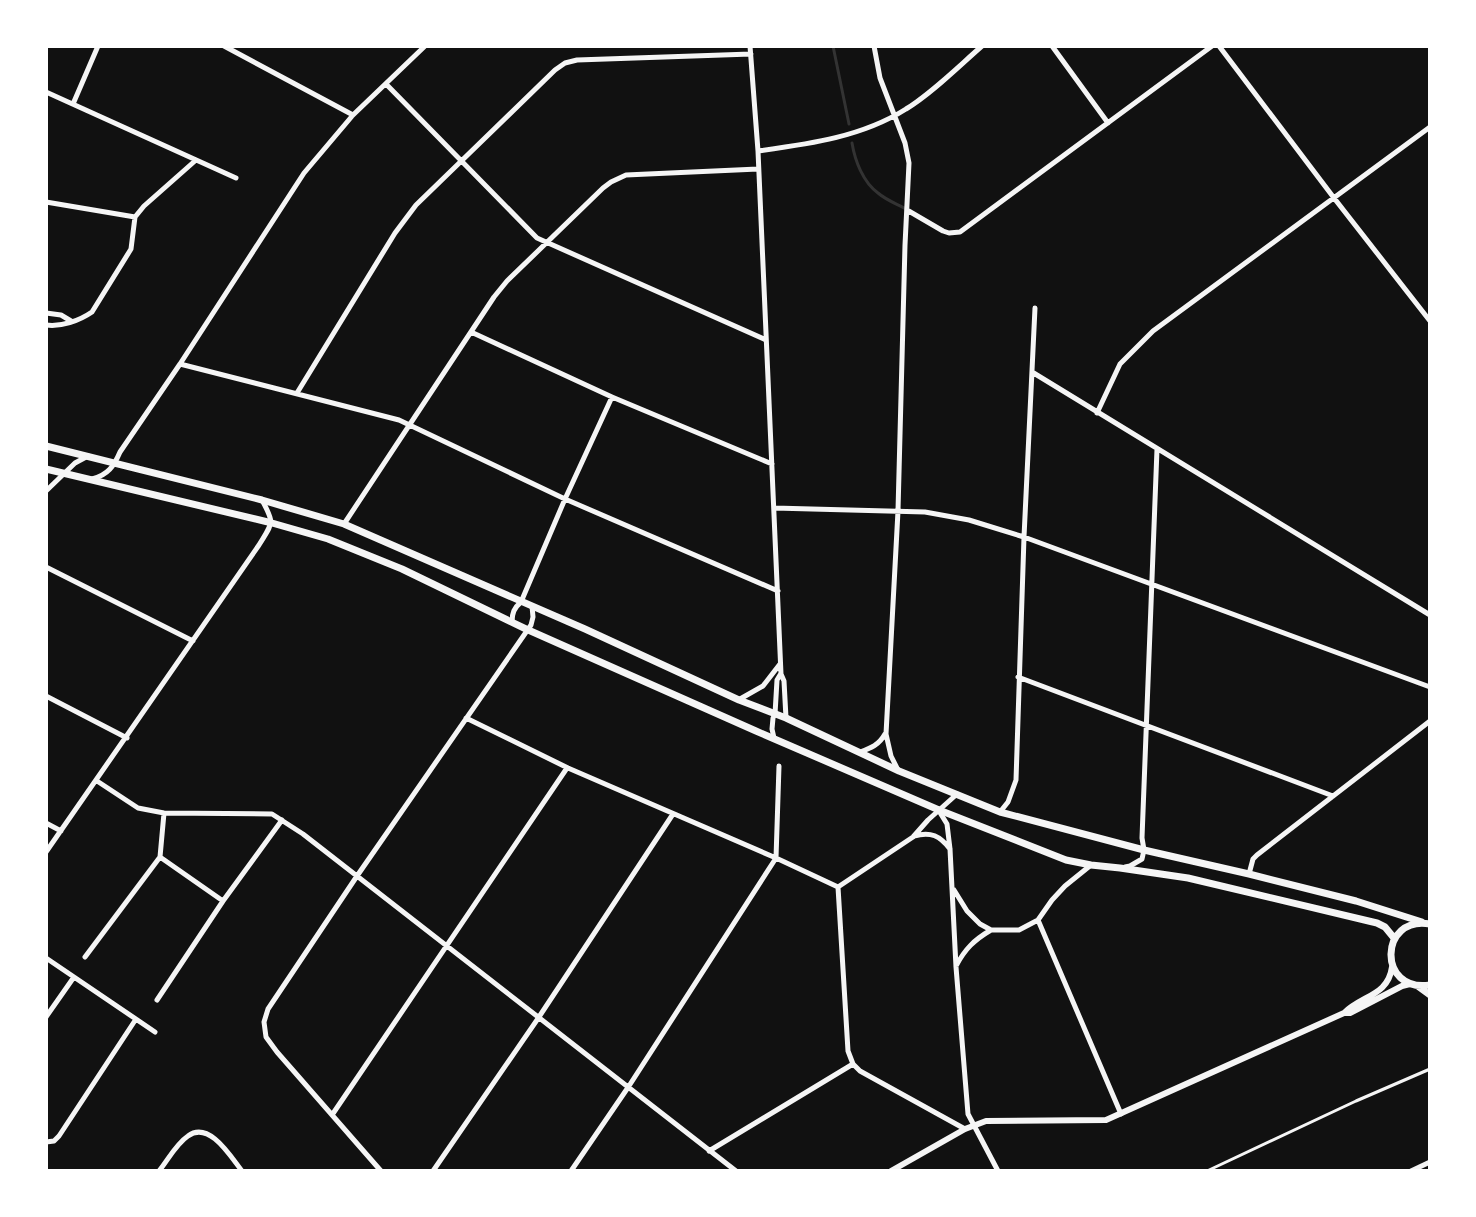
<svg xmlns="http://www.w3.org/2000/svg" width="1476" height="1217" viewBox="0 0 1476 1217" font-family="'IBM Plex Sans',sans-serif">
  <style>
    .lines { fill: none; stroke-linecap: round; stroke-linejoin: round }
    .stream { stroke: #333; stroke-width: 3 }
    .service { stroke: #f5f5f5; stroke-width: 3 }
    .minor { stroke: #f5f5f5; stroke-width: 5 }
    .tertiary { stroke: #f5f5f5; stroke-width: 6 }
    .secondary { stroke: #f5f5f5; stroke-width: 7 }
  </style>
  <rect width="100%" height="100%" fill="#111"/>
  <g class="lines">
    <path class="stream" d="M 833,46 L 849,124
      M 852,143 C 855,161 863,182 878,193 C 886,200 897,204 906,209"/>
    <path class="service" d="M 1207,1171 L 1356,1101 L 1430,1069"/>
    <path class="minor" d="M 224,46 L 353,115
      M 750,46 L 758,151 L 781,674 L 784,681 L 786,718
      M 874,46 L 880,78 L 905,143 L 909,163 L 905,245 L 898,511 L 886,734 L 891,756 L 898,770
      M 1052,46 L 1108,123
      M 1219,46 L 1334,198 L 1430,321
      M 386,84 L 537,238 L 766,340
      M 46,92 L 236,178
      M 73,104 L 98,46
      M 758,151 C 809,144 862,137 906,109 C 931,94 959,66 982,46
      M 46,202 L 135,217
      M 907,210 L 943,231 L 949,233 L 960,232 L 1212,46
      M 46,313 L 61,315 L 71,321
      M 46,325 C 61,327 79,321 92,312 L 131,249 L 135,217 L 144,206 L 196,160
      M 471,332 L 612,397 L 772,464
      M 180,364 L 399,420 L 565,499 L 778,591
      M 1032,372 L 1430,615
      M 297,393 L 395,233 L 416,205 L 555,70 L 565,63 L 577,60 L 751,54
      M 1097,413 L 1120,364 L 1153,331 L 1430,127
      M 92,479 C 108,475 114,466 120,452 L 180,364 L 304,173 L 353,115 L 425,46
      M 46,491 L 75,463 L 88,456
      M 774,508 L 925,512 L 969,520 L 1024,537 L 1430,687
      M 344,524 L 494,297 L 507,281 L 603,188 L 611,182 L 626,175 L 758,169
      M 46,567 L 193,641
      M 512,622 C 512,613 514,608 521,602 L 565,499 L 612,397
      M 1018,677 L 1333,796
      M 46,696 L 127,738
      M 740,699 L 763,686 L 780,664
      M 466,718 L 568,768 L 776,858 L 838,887 L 913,837 L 928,820 L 957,794
      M 774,738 L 772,729 L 773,718 L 775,714 L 777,680 L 780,675
      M 860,752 C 871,748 879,745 885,734
      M 97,781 L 138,808 L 164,813 L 272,814 L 303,834 L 736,1171
      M 939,811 L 947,824 L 950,849 L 956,967 L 968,1114 L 998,1171
      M 1000,812 L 1008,802 L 1016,780 L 1024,537 L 1035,308
      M 46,823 L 61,831
      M 914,836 C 931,831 940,836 950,849
      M 46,852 L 259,545 C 273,522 275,524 262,500
      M 160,857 L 223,901
      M 1125,867 L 1130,866 L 1142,859 L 1144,850 L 1142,838 L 1157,449
      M 1249,874 L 1253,859 L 1257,855 L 1430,721
      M 838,887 L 848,1051 L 853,1064 L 860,1071 L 965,1129
      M 954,890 L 967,911 L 980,924 L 991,930 L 1019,930 L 1038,920 L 1052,900 L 1065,886 L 1091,865
      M 1038,920 L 1121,1114
      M 85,957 L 160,857 L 164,813
      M 46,958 L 155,1032
      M 956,966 C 965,949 974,940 991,930
      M 157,1000 L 223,901 L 282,820
      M 46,1017 L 74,977
      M 332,1115 L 567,768
      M 46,1142 L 54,1141 L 59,1136 L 136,1019
      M 709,1151 L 853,1064
      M 159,1171 C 168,1160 176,1144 188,1136 C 209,1120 231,1157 242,1171
      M 381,1171 L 277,1052 L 266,1037 L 264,1022 L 268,1009 L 357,876 L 531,625 L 533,617 L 532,606
      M 433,1171 L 539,1017 L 673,814
      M 571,1171 L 629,1086 L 776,858 L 779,766
      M 1411,1171 L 1430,1162"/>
    <path class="tertiary" d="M 1344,1013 C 1362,995 1388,996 1392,967
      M 891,1171 L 965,1129 L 986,1121 L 1106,1120 L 1344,1013 L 1350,1013 L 1402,986 L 1410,984"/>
    <path class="secondary" d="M 46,446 L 262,500 L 344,524 L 585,629 L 739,700 L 786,718 L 899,771 L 1000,812 L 1144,850 L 1249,874 L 1356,901 L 1422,922
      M 46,469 L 272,523 L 328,539 L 402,569 L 526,629 L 756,731 L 939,810 L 1066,860 L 1091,865 L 1120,868 L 1188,878 L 1377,923 L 1385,927 L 1394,938
      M 1430,924 C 1379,915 1377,993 1430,985
      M 1419,987 L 1430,995"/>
  </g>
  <rect width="1476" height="1217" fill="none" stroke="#ffffff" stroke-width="96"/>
</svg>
